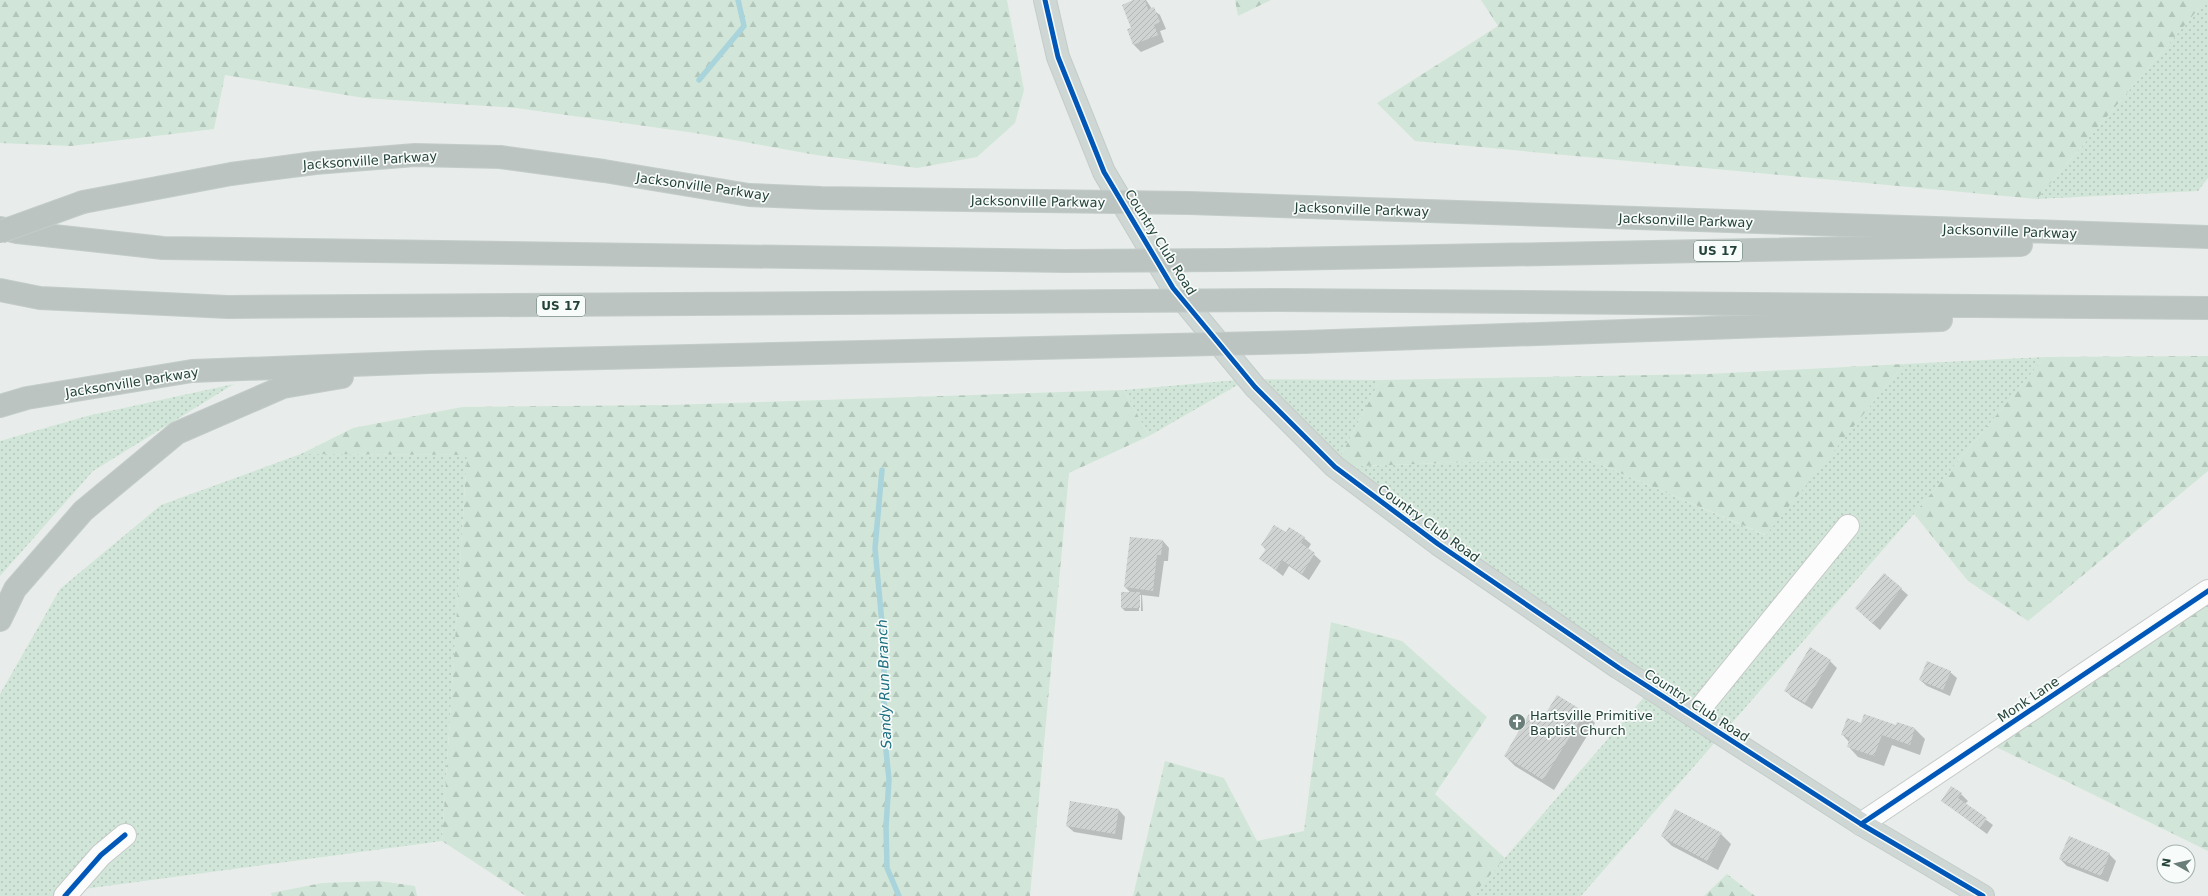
<svg xmlns="http://www.w3.org/2000/svg" width="2208" height="896" viewBox="0 0 2208 896" font-family="'DejaVu Sans',sans-serif">
  <style>
    .grass { fill: url(#grass-dots) }
    .forest { fill: url(#forest-firs) }
    .shadow { fill: #0003 }
    .lines { fill: none; stroke-linecap: round; stroke-linejoin: round }
    .stream { stroke: #a9d4db; stroke-width: 5.5 }
    .building { fill: url(#building-hatch) }
    .minor-casing { stroke: #c5cac8; stroke-width: 24 }
    .major-casing { stroke: #c3ccc9; stroke-width: 24 }
    .highway-casing { stroke: #c3ccc9; stroke-width: 24 }
    .minor { stroke: #fcfcfc; stroke-width: 22 }
    .major { stroke: #cfd7d5; stroke-width: 22 }
    .highway { stroke: #bcc4c2; stroke-width: 22 }
    .highway-bridge-casing { stroke: #c3ccc9; stroke-width: 24; stroke-linecap: butt }
    .highway-bridge { stroke: #bcc4c2; stroke-width: 22 }
    .cycleway-casing { stroke: #f7fbf9; stroke-width: 8 }
    .cycleway { stroke: #0057b8; stroke-width: 5 }
    .labels { text-anchor: middle; stroke-width: 3.5; stroke-linejoin: round; paint-order: stroke }
    .shield { fill: #f7fbf9; stroke: #637a73; stroke-width: 1 }
    .shield-label { font-size: 12px; font-weight: bold; fill: #24423a }
    .street-label { font-size: 13px; fill: #24423a; stroke: #f7fbf9 }
    .poi-label { font-size: 13px; fill: #24423a; stroke: #f7fbf9; text-anchor: start }
    .water-label { font-size: 14px; font-style: italic; fill: #1c6f80; stroke: #f7fbf9 }
  </style>
  <defs>
    <pattern id="grass-dots" width="8" height="8" patternUnits="userSpaceOnUse"><rect width="8" height="8" fill="#d1e6d8"/><path d="M2 2h.1M6 6h.1" fill="none" stroke="#b3c6ba" stroke-width="1.8" stroke-linecap="round"/></pattern>
    <pattern id="forest-firs" width="22" height="20" patternUnits="userSpaceOnUse"><rect width="22" height="20" fill="#d1e6d8"/><path d="M5 1l3.5 6h-7zM16 11l3.5 6h-7z" fill="#b3c6ba"/></pattern>
    <pattern id="building-hatch" width="6" height="6" patternUnits="userSpaceOnUse"><rect width="6" height="6" fill="#cfd4d2"/><path d="M-1 1l2-2M0 6l6-6M5 7l2-2" fill="none" stroke="#b2b7b5"/></pattern>
  </defs>
  <rect width="100%" height="100%" fill="#e8edeb"/>
  <path class="grass" d="M 2206,0 L 2208,0 L 2208,178 L 2198,191 L 2037,199 Z
    M 2045,357 L 1914,514 L 1581,896 L 1472,896 L 1651,689 L 1438,544 L 1335,467 L 1248,379 L 1149,436 L 1124,390 L 1248,379 L 1380,380 L 1335,467 L 1585,458 L 1765,535 L 1904,364 Z
    M 234,384 L 93,471 L 0,576 L 0,441 L 87,416 Z
    M 301,454 L 467,455 L 442,841 L 69,891 L 65,896 L 0,896 L 0,694 L 60,589 L 161,505 Z"/>
  <path class="forest" d="M 0,0 L 1007,0 L 1024,90 L 1015,123 L 977,157 L 917,168 L 816,155 L 695,133 L 516,108 L 364,98 L 225,75 L 214,129 L 71,146 L 0,143 Z
    M 1235,0 L 1271,0 L 1238,16 Z
    M 1481,0 L 2206,0 L 2037,199 L 1415,141 L 1377,103 L 1498,26 Z
    M 2208,356 L 2208,471 L 2028,621 L 1968,581 L 1914,514 L 2045,357 Z
    M 1904,364 L 1766,535 L 1585,458 L 1335,467 L 1380,380 L 1708,374 Z
    M 1124,390 L 1149,436 L 1069,473 L 1030,896 L 526,896 L 442,841 L 467,455 L 301,454 L 353,428 L 462,407 L 670,405 Z
    M 2208,591 L 2208,851 L 1984,741 Z
    M 1331,622 L 1402,641 L 1487,717 L 1435,794 L 1505,858 L 1472,896 L 1133,896 L 1165,761 L 1224,778 L 1257,841 L 1304,831 Z
    M 1727,874 L 1755,896 L 1704,896 Z
    M 380,881 L 415,886 L 417,896 L 272,896 L 271,893 L 322,883 Z"/>
  <path class="shadow" d="M 1136,0 L 1146,0 L 1152,9 L 1160,15 L 1166,29 L 1160,31 L 1164,42 L 1141,52 L 1134,45 L 1128,30 L 1132,28 Z
    M 1286,533 L 1304,538 L 1311,544 L 1308,549 L 1321,561 L 1309,580 L 1289,566 L 1283,576 L 1261,559 L 1266,550 L 1262,545 Z
    M 1163,541 L 1169,548 L 1168,561 L 1164,561 L 1159,597 L 1142,595 L 1143,611 L 1141,611 L 1141,595 L 1139,595 L 1139,611 L 1125,611 L 1122,608 L 1131,593 L 1125,587 Z
    M 1884,574 L 1908,595 L 1880,630 L 1863,615 Z
    M 1830,661 L 1837,668 L 1812,709 L 1792,697 L 1785,690 Z
    M 1950,672 L 1957,678 L 1950,696 L 1927,686 L 1920,680 Z
    M 1558,696 L 1585,713 L 1595,723 L 1554,790 L 1515,766 L 1505,756 L 1541,723 Z
    M 1898,723 L 1915,729 L 1925,739 L 1920,755 L 1892,745 L 1884,766 L 1858,757 L 1848,746 L 1849,742 L 1842,734 L 1862,724 L 1897,726 Z
    M 1961,794 L 1968,801 L 1965,804 L 1993,825 L 1987,834 L 1942,801 Z
    M 1119,810 L 1125,817 L 1122,840 L 1074,832 L 1067,826 Z
    M 1721,834 L 1731,844 L 1718,870 L 1672,846 L 1662,836 Z
    M 2109,854 L 2116,861 L 2108,882 L 2067,866 L 2060,859 Z"/>
  <g class="lines">
    <path class="stream" d="M 699,80 L 744,26 L 738,0
      M 882,470 L 875,548 L 884,645 L 884,732 L 889,779 L 886,827 L 887,868 L 899,896"/>
  </g>
  <path class="building" d="M 1133,0 L 1145,0 L 1148,9 L 1154,7 L 1160,22 L 1154,25 L 1158,35 L 1133,45 L 1127,29 L 1131,28 L 1122,5 Z
    M 1274,525 L 1286,532 L 1289,527 L 1305,537 L 1301,543 L 1315,553 L 1302,574 L 1282,560 L 1276,570 L 1259,559 L 1266,549 L 1261,545 Z
    M 1130,537 L 1163,540 L 1161,555 L 1157,555 L 1153,591 L 1124,587 Z
    M 1884,573 L 1902,588 L 1873,624 L 1855,608 Z
    M 1121,592 L 1140,592 L 1140,608 L 1121,608 Z
    M 1810,647 L 1831,660 L 1805,703 L 1784,691 Z
    M 1927,661 L 1951,671 L 1943,690 L 1919,680 Z
    M 1557,695 L 1585,712 L 1543,780 L 1504,756 L 1529,714 L 1541,721 Z
    M 1864,714 L 1896,725 L 1897,722 L 1915,728 L 1910,745 L 1882,735 L 1874,756 L 1847,747 L 1850,738 L 1841,735 L 1847,718 L 1861,723 Z
    M 1951,786 L 1962,793 L 1958,798 L 1987,818 L 1980,828 L 1941,801 Z
    M 1070,801 L 1119,809 L 1115,834 L 1066,826 Z
    M 1675,809 L 1722,833 L 1707,861 L 1661,836 Z
    M 2069,836 L 2110,853 L 2101,876 L 2059,859 Z"/>
  <g class="lines">
    <g class="minor-casing">
      <path id="minor" d="M 1694,716 L 1848,526
        M 1861,824 L 2208,591
        M 65,896 L 101,855 L 125,835"/>
    </g>
    <g class="major-casing">
      <path id="major" d="M 1045,0 L 1058,57 L 1104,172 L 1173,288 L 1255,387 L 1335,467 L 1438,544 L 1619,668 L 1861,824 L 1983,896"/>
    </g>
    <g class="highway-casing">
      <path id="highway" d="M 83,202 L 231,174 L 315,163 L 415,155 L 500,157 L 604,171 L 749,195 L 821,198 L 1041,201
        M 1189,203 L 2208,237
        M 0,228 L 17,232 L 163,248 L 1066,261
        M 1228,260 L 2021,245
        M 0,290 L 40,298 L 228,307 L 1124,301
        M 1282,300 L 2208,308
        M 1304,342 L 1941,320
        M 0,406 L 27,398 L 192,371 L 430,362 L 1126,346
        M 0,620 L 15,589 L 83,511 L 177,433 L 283,387 L 342,377"/>
    </g>
    <use href="#minor" class="minor"/>
    <use href="#major" class="major"/>
    <use href="#highway" class="highway"/>
    <g class="highway-bridge-casing">
      <path id="highway-bridge" d="M 1041,201 L 1189,203
        M 0,232 L 83,202
        M 1066,261 L 1228,260
        M 1124,301 L 1282,300
        M 1126,346 L 1304,342"/>
    </g>
    <use href="#highway-bridge" class="highway-bridge"/>
    <g class="cycleway-casing">
      <path id="cycleway" d="M 1045,0 L 1058,57 L 1104,172 L 1173,288 L 1255,387 L 1335,467 L 1438,544 L 1619,668 L 1861,824 L 1983,896
        M 1861,824 L 2208,591
        M 65,896 L 101,855 L 125,835"/>
    </g>
    <use href="#cycleway" class="cycleway"/>
  </g>
  <defs>
    <g id="church-disc" transform="scale(0.9)"><circle r="9.5" fill="#697e78" stroke="#f7fbf9"/><path d="M-1.2-6h2.4v3.5h3.3v2.4h-3.3V6h-2.4V-.1h-3.3v-2.4h3.3Z" fill="#fff"/></g>
  </defs>
  <g fill-rule="evenodd">
    <use href="#church-disc" x="1517" y="722"/>
  </g>
  <g class="labels">
    <g class="shield">
      <rect x="1694" y="241" width="48" height="20" rx="3"/>
      <rect x="537" y="296" width="48" height="20" rx="3"/>
    </g>
    <g class="shield-label">
      <text x="1718" y="255">US 17</text>
      <text x="561" y="310">US 17</text>
    </g>
    <g class="street-label">
      <text transform="translate(370 160) rotate(-4)" y="5">Jacksonville Parkway</text>
      <text transform="translate(703 186) rotate(8)" y="5">Jacksonville Parkway</text>
      <text transform="translate(1038 201) rotate(1)" y="5">Jacksonville Parkway</text>
      <text transform="translate(1362 209) rotate(2)" y="5">Jacksonville Parkway</text>
      <text transform="translate(1686 220) rotate(2)" y="5">Jacksonville Parkway</text>
      <text transform="translate(2010 231) rotate(2)" y="5">Jacksonville Parkway</text>
      <text transform="translate(1161 242) rotate(58)" y="5">Country Club Road</text>
      <text transform="translate(132 382) rotate(-9)" y="5">Jacksonville Parkway</text>
      <text transform="translate(1429 523) rotate(36)" y="5">Country Club Road</text>
      <text transform="translate(2028 699) rotate(-34)" y="5">Monk Lane</text>
      <text transform="translate(1697 705) rotate(33)" y="5">Country Club Road</text>
    </g>
    <g class="poi-label">
      <text x="1530" y="720">Hartsville Primitive<tspan x="1530" dy="15">Baptist Church</tspan></text>
    </g>
    <g class="water-label">
      <text transform="translate(884 684) rotate(-92)" y="5">Sandy Run Branch</text>
    </g>
  </g>
  <g transform="translate(2176 864) rotate(278)"><circle r="19" fill="#f7fbf9" stroke="#a3b1ad"/>
  <path d="M0-3L7 15L0 10L-7 15Z" fill="#697e78"/>
  <text y="-6" font-size="11" font-weight="bold" text-anchor="middle" fill="#24423a">N</text>
  </g>
</svg>
